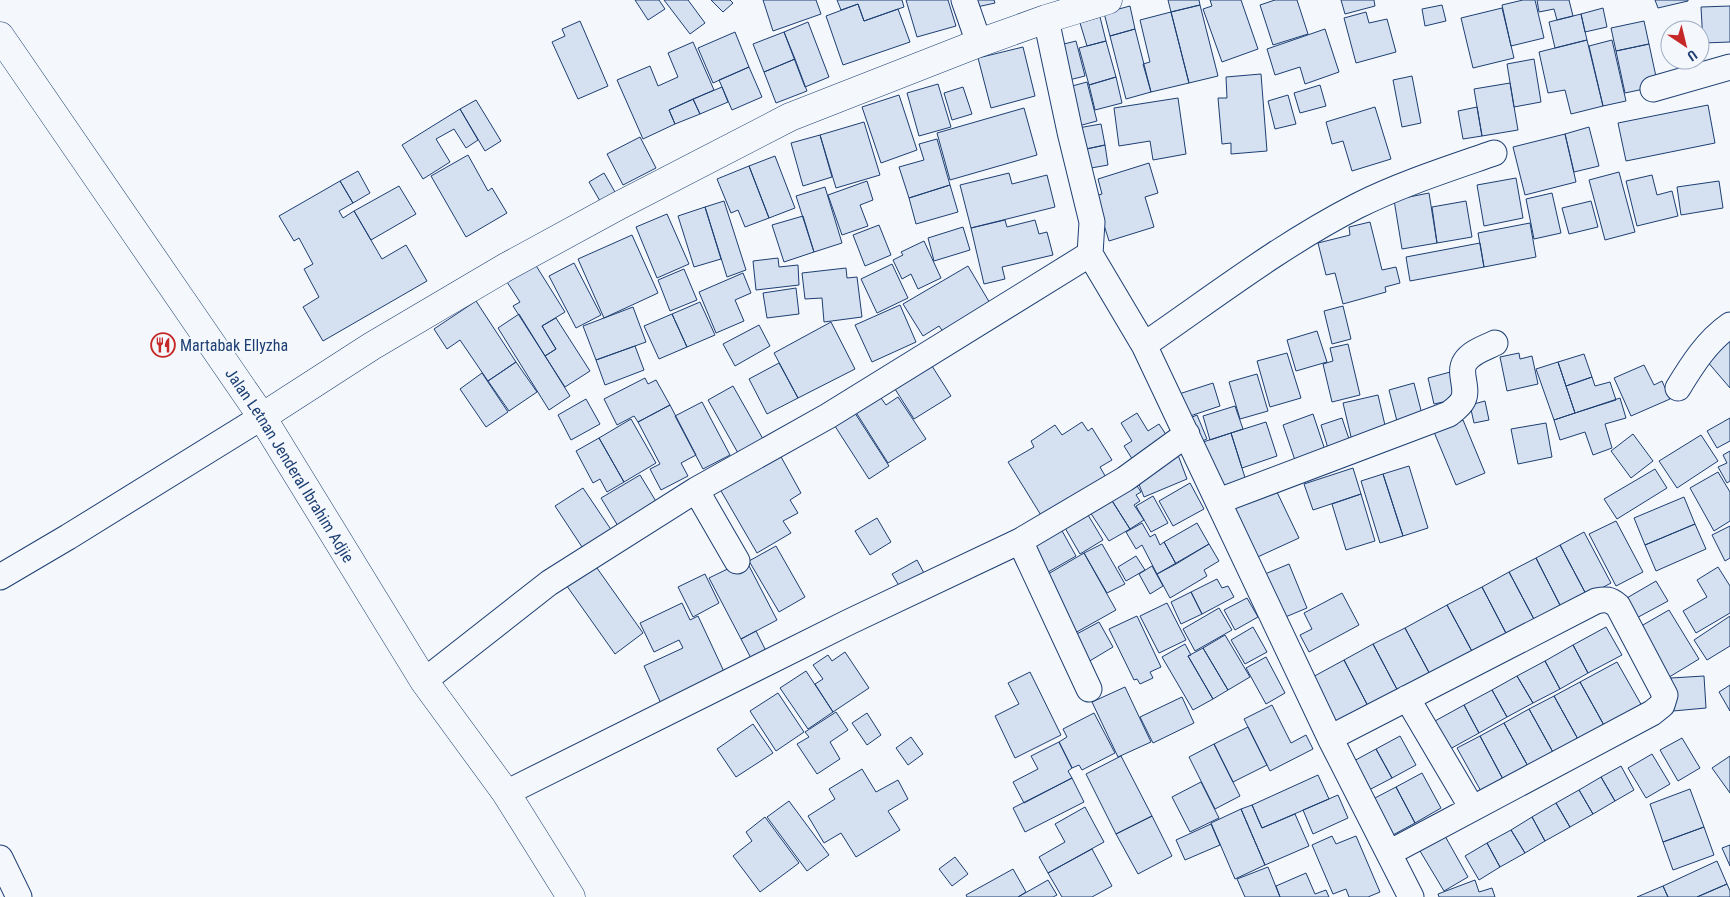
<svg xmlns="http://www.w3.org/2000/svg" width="1730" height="897" viewBox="0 0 1730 897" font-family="'Roboto Condensed',sans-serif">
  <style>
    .building { fill: #d5e0f0; stroke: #1d3f73 }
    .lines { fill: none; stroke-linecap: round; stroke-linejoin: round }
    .street-casing { stroke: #1d3f73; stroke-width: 27 }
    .secondary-casing { stroke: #1d3f73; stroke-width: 29 }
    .highway-casing { stroke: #1d3f73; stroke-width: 29 }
    .street { stroke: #f4f7fb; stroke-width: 25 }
    .secondary { stroke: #f4f7fb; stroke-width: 28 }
    .highway { stroke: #f4f7fb; stroke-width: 28 }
    .labels { text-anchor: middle; stroke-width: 4; stroke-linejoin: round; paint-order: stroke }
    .poi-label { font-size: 16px; fill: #1d3f73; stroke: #f4f7fb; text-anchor: start }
    .street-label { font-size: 16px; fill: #1d3f73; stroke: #f4f7fb }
  </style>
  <rect width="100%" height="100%" fill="#f4f7fb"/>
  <path class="building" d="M 635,0 L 659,0 L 665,9 L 648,20 Z
    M 664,0 L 688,0 L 705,23 L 690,34 Z
    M 711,0 L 730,0 L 733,3 L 723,12 Z
    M 763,0 L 816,0 L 821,14 L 773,31 Z
    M 837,0 L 902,0 L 904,7 L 864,21 L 858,4 L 841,10 Z
    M 906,0 L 948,0 L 956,26 L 917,37 Z
    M 966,0 L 994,0 L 995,3 L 968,9 Z
    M 1168,0 L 1199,0 L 1200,5 L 1171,12 Z
    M 1210,0 L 1241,0 L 1258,49 L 1222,62 L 1203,9 L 1212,6 Z
    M 1275,0 L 1297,0 L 1308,34 L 1273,45 L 1260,5 Z
    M 1341,0 L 1374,0 L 1375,6 L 1345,14 Z
    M 1523,0 L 1535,0 L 1544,38 L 1511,46 L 1502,5 Z
    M 1537,0 L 1569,0 L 1573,16 L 1557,20 L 1554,9 L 1539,12 Z
    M 1655,0 L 1688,0 L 1688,1 L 1658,8 Z
    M 858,4 L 864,21 L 898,9 L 910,42 L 843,65 L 826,16 Z
    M 1200,5 L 1218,76 L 1189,83 L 1171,12 Z
    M 1442,5 L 1446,21 L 1425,26 L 1422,9 Z
    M 1130,6 L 1135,29 L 1110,36 L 1104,13 Z
    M 1730,6 L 1730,42 L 1703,43 L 1701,7 Z
    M 1502,8 L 1514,58 L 1473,68 L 1461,18 Z
    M 1603,8 L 1607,27 L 1585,32 L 1581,14 Z
    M 1171,12 L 1189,83 L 1151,92 L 1143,64 L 1150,62 L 1140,20 Z
    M 1366,12 L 1369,23 L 1387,19 L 1396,52 L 1356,63 L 1344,18 Z
    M 1581,14 L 1587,40 L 1555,48 L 1549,22 Z
    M 1100,17 L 1106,41 L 1087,46 L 1080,23 Z
    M 580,21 L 608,86 L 578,99 L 552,42 L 565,36 L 562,29 Z
    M 1644,21 L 1649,44 L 1616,51 L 1611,28 Z
    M 808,22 L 829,77 L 805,87 L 784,32 Z
    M 1135,29 L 1151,92 L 1126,99 L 1110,36 Z
    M 1325,29 L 1339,72 L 1305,84 L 1300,67 L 1275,75 L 1267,49 Z
    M 735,32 L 749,67 L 713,83 L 698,48 Z
    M 784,32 L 795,59 L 764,72 L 753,44 Z
    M 1587,40 L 1603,106 L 1571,114 L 1565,90 L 1548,93 L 1539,52 Z
    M 1612,40 L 1626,101 L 1603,106 L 1589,46 Z
    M 1076,41 L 1085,76 L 1061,82 L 1052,47 Z
    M 1106,41 L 1116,77 L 1089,85 L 1079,48 Z
    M 693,42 L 714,90 L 669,110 L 675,124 L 643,139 L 617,80 L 650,66 L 658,86 L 678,77 L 668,53 Z
    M 1649,44 L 1658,86 L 1625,93 L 1616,51 Z
    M 1023,47 L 1035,96 L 991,108 L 978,58 Z
    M 795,59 L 807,91 L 776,103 L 764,72 Z
    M 1534,59 L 1541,102 L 1514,107 L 1507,64 Z
    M 749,67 L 762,97 L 732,110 L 719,80 Z
    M 1261,74 L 1267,151 L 1231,154 L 1231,143 L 1222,144 L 1218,98 L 1227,98 L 1226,77 Z
    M 1412,76 L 1421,123 L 1402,127 L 1393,80 Z
    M 1116,77 L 1122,103 L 1095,110 L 1089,85 Z
    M 1087,82 L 1097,121 L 1071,128 L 1061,89 Z
    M 1510,83 L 1518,130 L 1482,136 L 1474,89 Z
    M 938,84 L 951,127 L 919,136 L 907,93 Z
    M 1320,85 L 1326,106 L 1300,113 L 1294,93 Z
    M 722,87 L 728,102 L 700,114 L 693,99 Z
    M 963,87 L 972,114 L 952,120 L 944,93 Z
    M 899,95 L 917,150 L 881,163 L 862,107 Z
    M 1288,95 L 1296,124 L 1275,129 L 1268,101 Z
    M 1178,98 L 1186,154 L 1153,160 L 1150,141 L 1119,146 L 1114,108 Z
    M 693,99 L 700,114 L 675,124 L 669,110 Z
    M 476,100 L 501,141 L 485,151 L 460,109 Z
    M 1708,105 L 1715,143 L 1626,161 L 1618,123 Z
    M 1375,107 L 1391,159 L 1352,171 L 1343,141 L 1332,144 L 1326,122 Z
    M 1477,107 L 1482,136 L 1463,139 L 1458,111 Z
    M 1024,108 L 1037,155 L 950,180 L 937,133 Z
    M 460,109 L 478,140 L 466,148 L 454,129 L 436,139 L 450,162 L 423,179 L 402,145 Z
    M 864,122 L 880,175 L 836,188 L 820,135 Z
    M 1101,124 L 1105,145 L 1077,151 L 1072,129 Z
    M 1589,127 L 1599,166 L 1574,172 L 1565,134 Z
    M 1565,134 L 1576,182 L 1525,195 L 1513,147 Z
    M 820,135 L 832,177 L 803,186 L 791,143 Z
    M 640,137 L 656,168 L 623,185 L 607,154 Z
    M 937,139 L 950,185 L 909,198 L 899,167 L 924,160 L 919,144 Z
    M 1105,145 L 1108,165 L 1080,170 L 1077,151 Z
    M 468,155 L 488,191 L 492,188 L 507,213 L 466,237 L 431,176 Z
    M 775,156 L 795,208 L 769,218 L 749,166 Z
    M 1149,163 L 1158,193 L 1145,197 L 1154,227 L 1109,241 L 1095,196 L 1102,194 L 1098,179 Z
    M 749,166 L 769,218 L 745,227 L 738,210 L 731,213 L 717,179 Z
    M 358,171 L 370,193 L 353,203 L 340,181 Z
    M 1619,172 L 1635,232 L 1605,240 L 1589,180 Z
    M 604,173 L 615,192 L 600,201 L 589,182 Z
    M 1009,173 L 1012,184 L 1047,175 L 1055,207 L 971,228 L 960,185 Z
    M 1652,175 L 1657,195 L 1672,191 L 1678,216 L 1637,226 L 1626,181 Z
    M 1516,178 L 1523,218 L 1484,226 L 1477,185 Z
    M 340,181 L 353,203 L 339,211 L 343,218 L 354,211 L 382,259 L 406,245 L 427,281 L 323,341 L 303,307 L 319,297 L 304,269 L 313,264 L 299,238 L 294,241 L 279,216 Z
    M 867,181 L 873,200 L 860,205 L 868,226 L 842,235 L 828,195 Z
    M 1719,181 L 1723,208 L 1681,215 L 1677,187 Z
    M 950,185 L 958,212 L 916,224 L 909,198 Z
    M 399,186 L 416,214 L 371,240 L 354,211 Z
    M 825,187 L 842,243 L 814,252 L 796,196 Z
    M 1429,193 L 1437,243 L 1402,249 L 1394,200 Z
    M 1552,193 L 1561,233 L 1534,239 L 1526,199 Z
    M 724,201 L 746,270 L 727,277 L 705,207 Z
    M 1466,201 L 1472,237 L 1437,243 L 1432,207 Z
    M 1591,201 L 1598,227 L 1569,234 L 1562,208 Z
    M 705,207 L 721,259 L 694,267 L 678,216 Z
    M 667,214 L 689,264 L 657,278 L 636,227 Z
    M 803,216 L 814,252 L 784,262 L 772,225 Z
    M 1005,220 L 1007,227 L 1035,220 L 1039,234 L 1047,232 L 1053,255 L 1002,267 L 1005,279 L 984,284 L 971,228 Z
    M 1370,222 L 1382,270 L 1396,267 L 1400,283 L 1385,287 L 1386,292 L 1343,304 L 1335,273 L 1326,275 L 1318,243 L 1350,235 L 1349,227 Z
    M 1530,223 L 1536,257 L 1484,267 L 1478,233 Z
    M 879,225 L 891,255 L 865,266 L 853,235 Z
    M 963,227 L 970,250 L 934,261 L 928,238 Z
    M 632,235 L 658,293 L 604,318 L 578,259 Z
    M 924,241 L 941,278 L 918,289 L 911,274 L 902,279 L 893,260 L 903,255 L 901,252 Z
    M 1480,243 L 1484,267 L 1410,281 L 1406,257 Z
    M 778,258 L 779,267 L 798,265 L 799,285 L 756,290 L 753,261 Z
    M 574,263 L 601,315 L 576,328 L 549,276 Z
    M 535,264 L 565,312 L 542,326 L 556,349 L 545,356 L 513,306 L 520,302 L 507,282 Z
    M 892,264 L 908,298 L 877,313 L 861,279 Z
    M 968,266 L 991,305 L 944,333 L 939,326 L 923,336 L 903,304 Z
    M 846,268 L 847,278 L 857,277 L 862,317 L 824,322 L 822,298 L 805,299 L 802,273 Z
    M 684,269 L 697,300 L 670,311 L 658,280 Z
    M 743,273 L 751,293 L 735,300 L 744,321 L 716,333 L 699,292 Z
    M 796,288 L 799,314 L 767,318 L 763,293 Z
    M 476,301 L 516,362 L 488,381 L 460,340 L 447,349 L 434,329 Z
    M 700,302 L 715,335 L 687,347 L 672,314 Z
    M 900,305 L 916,342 L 872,362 L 855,325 Z
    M 1343,306 L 1351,339 L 1332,344 L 1324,311 Z
    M 633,307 L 646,342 L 596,360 L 583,326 Z
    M 519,314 L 570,396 L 549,410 L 498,328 Z
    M 672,314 L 687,347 L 659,359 L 644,326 Z
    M 556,318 L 590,371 L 565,387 L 545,356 L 556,349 L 542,326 Z
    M 831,322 L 855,369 L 798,398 L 774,353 Z
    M 759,325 L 770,346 L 735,366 L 723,344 Z
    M 1317,331 L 1327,362 L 1296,371 L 1287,340 Z
    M 1730,340 L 1730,388 L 1706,360 Z
    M 1348,344 L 1360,395 L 1332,402 L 1323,364 L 1333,361 L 1330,348 Z
    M 635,346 L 644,370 L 605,385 L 596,360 Z
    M 1287,353 L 1301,398 L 1270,407 L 1257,361 Z
    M 1519,353 L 1520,359 L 1532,356 L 1538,384 L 1507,391 L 1500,357 Z
    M 1584,354 L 1592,377 L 1566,386 L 1558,362 Z
    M 516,362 L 537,392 L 509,411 L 488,381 Z
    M 1558,362 L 1575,413 L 1554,420 L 1536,369 Z
    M 779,363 L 798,398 L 767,414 L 749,379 Z
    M 1644,365 L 1654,385 L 1662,381 L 1670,399 L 1631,416 L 1614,378 Z
    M 932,366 L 951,396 L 914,419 L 895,389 Z
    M 1454,371 L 1461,398 L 1434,404 L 1428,378 Z
    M 482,373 L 508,412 L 486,427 L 460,389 Z
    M 1257,374 L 1268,411 L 1240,419 L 1229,382 Z
    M 1592,377 L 1595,386 L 1610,382 L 1616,400 L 1575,413 L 1566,386 Z
    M 645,378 L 648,384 L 656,380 L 670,405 L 638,422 L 634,416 L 617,425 L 604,399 Z
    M 1213,383 L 1220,406 L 1187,417 L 1179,394 Z
    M 1414,383 L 1424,422 L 1399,429 L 1389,390 Z
    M 733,386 L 763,439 L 738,453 L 708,400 Z
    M 876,391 L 886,405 L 898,397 L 926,439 L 888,463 L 852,406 Z
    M 1378,395 L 1387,434 L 1352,441 L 1343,403 Z
    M 1620,398 L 1626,418 L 1605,424 L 1612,448 L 1593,455 L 1585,432 L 1560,440 L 1554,420 Z
    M 586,399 L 600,424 L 571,440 L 558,415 Z
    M 1485,401 L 1489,420 L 1474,423 L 1470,405 Z
    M 702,402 L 730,455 L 703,469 L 675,416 Z
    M 670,405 L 696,455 L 681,463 L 688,476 L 661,490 L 650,469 L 660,464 L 638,422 Z
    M 1235,406 L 1243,429 L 1210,440 L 1203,416 Z
    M 851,407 L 889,466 L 869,479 L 831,420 Z
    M 1137,413 L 1148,431 L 1159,424 L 1171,442 L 1136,465 L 1124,446 L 1132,441 L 1121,423 Z
    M 1313,414 L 1328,459 L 1298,469 L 1283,425 Z
    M 1197,415 L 1207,439 L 1195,444 L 1185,420 Z
    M 1342,418 L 1352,448 L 1330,455 L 1321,425 Z
    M 1730,418 L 1730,441 L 1717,448 L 1707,431 Z
    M 631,419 L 656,463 L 624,482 L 599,438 Z
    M 1463,420 L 1485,473 L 1456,485 L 1434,432 Z
    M 1082,422 L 1088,431 L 1092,428 L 1112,460 L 1100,467 L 1108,481 L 1044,520 L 1008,462 L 1034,447 L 1031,441 L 1055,425 L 1062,435 Z
    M 1266,422 L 1277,456 L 1242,468 L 1231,433 Z
    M 1546,423 L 1552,457 L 1518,464 L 1511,429 Z
    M 1231,433 L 1247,484 L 1219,492 L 1203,442 Z
    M 1633,434 L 1653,461 L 1631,478 L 1611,451 Z
    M 1701,435 L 1718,461 L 1677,488 L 1659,461 Z
    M 599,438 L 624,482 L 607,492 L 600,479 L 593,483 L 576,451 Z
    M 1730,451 L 1730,481 L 1727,483 L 1718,467 L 1727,463 L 1723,455 Z
    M 780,455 L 801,493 L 790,500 L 798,513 L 783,521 L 791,533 L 757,553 L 717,484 Z
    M 1178,455 L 1187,479 L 1144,497 L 1134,472 Z
    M 1409,466 L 1428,528 L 1403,536 L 1383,474 Z
    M 1353,468 L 1361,494 L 1313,510 L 1304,484 Z
    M 1655,469 L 1667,488 L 1617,519 L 1604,499 Z
    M 1718,472 L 1730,492 L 1730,521 L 1714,531 L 1690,488 Z
    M 1383,474 L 1403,536 L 1380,543 L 1361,481 Z
    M 640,475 L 657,503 L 618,526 L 601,498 Z
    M 1134,481 L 1141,492 L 1136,495 L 1140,501 L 1134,505 L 1144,520 L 1130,529 L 1109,496 Z
    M 1190,483 L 1204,509 L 1173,526 L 1159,501 Z
    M 583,488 L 612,531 L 584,550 L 555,506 Z
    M 1275,488 L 1299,538 L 1251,560 L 1228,510 Z
    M 1361,494 L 1375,541 L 1346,550 L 1332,504 Z
    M 1109,496 L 1130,529 L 1109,541 L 1088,509 Z
    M 1153,496 L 1168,523 L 1151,532 L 1136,506 Z
    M 1684,497 L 1695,524 L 1645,545 L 1634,518 Z
    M 1088,515 L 1103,540 L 1080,554 L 1065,528 Z
    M 877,518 L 891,542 L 870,555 L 855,531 Z
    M 1616,521 L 1643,572 L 1616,586 L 1589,534 Z
    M 1142,523 L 1150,537 L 1155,534 L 1160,545 L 1164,542 L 1176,564 L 1157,574 L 1142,545 L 1136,549 L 1126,532 Z
    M 1197,523 L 1209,544 L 1176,564 L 1164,542 Z
    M 1695,524 L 1706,549 L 1656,571 L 1645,545 Z
    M 1730,526 L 1730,558 L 1725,561 L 1712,535 Z
    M 1061,529 L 1076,556 L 1043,575 L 1027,549 Z
    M 1584,532 L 1611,583 L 1587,596 L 1560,545 Z
    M 1102,544 L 1125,584 L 1107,593 L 1084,553 Z
    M 1209,544 L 1219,561 L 1204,570 L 1207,576 L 1170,598 L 1157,574 Z
    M 1560,545 L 1587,596 L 1562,609 L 1536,558 Z
    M 776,546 L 805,597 L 779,612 L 749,561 Z
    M 1084,553 L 1116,610 L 1075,633 L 1043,577 Z
    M 1136,556 L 1145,570 L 1126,581 L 1118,567 Z
    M 1536,558 L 1562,609 L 1536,623 L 1509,572 Z
    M 746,560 L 777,620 L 741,639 L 709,578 Z
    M 917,560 L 925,575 L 901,589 L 892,574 Z
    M 592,561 L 643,633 L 615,654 L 564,582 Z
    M 1289,564 L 1307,608 L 1283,618 L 1265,574 Z
    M 1152,566 L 1163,586 L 1150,594 L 1139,574 Z
    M 1718,567 L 1730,586 L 1730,613 L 1696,633 L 1683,611 L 1707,597 L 1697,580 Z
    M 1509,572 L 1536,623 L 1508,637 L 1482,587 Z
    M 705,574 L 719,603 L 693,617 L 678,587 Z
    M 1217,579 L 1222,588 L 1228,586 L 1234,597 L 1202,614 L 1191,592 Z
    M 1656,581 L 1668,601 L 1631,621 L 1620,602 Z
    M 1482,587 L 1508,637 L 1474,655 L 1447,605 Z
    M 1191,592 L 1202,614 L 1181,624 L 1171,602 Z
    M 1342,593 L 1359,625 L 1309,652 L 1300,635 L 1312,629 L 1304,613 Z
    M 1247,598 L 1258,617 L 1235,630 L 1224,610 Z
    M 682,603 L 690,620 L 698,616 L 727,678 L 663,708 L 644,666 L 683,648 L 679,640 L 654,652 L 640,623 Z
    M 1167,603 L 1186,640 L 1159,653 L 1140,616 Z
    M 1447,605 L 1474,655 L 1432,678 L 1405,628 Z
    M 1219,608 L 1232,630 L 1195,651 L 1183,629 Z
    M 1669,610 L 1699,659 L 1666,679 L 1636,629 Z
    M 1137,616 L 1161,667 L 1150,672 L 1153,678 L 1140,684 L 1137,679 L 1134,680 L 1109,629 Z
    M 1730,616 L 1730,646 L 1707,660 L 1694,640 Z
    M 1099,622 L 1113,647 L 1088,662 L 1073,636 Z
    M 1253,627 L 1267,652 L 1245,664 L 1231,640 Z
    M 1606,627 L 1622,655 L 1588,673 L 1573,645 Z
    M 1405,628 L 1432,678 L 1400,695 L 1373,644 Z
    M 756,631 L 769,657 L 754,664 L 741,639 Z
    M 1225,635 L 1250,677 L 1228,690 L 1203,648 Z
    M 1185,644 L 1191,655 L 1188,656 L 1213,699 L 1193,710 L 1162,657 Z
    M 1373,644 L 1400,695 L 1370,710 L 1344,660 Z
    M 1573,645 L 1588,673 L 1560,689 L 1545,661 Z
    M 1203,648 L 1228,690 L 1213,699 L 1188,656 Z
    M 845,652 L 869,688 L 833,712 L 815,684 L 823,679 L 813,665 L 828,655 L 832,661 Z
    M 1266,657 L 1285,693 L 1266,704 L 1246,668 Z
    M 1344,660 L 1370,710 L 1335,729 L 1309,679 Z
    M 1545,661 L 1560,689 L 1533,703 L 1517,676 Z
    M 1617,662 L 1642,706 L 1605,727 L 1580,682 Z
    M 806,671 L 833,712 L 808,729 L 780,688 Z
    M 1030,672 L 1061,735 L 1015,758 L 995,716 L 1019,704 L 1008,683 Z
    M 1517,676 L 1533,703 L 1507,717 L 1492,690 Z
    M 1704,676 L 1706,708 L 1673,711 L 1671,678 Z
    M 1580,682 L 1605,727 L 1579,741 L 1554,696 Z
    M 1730,685 L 1730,711 L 1719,692 Z
    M 1125,687 L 1151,742 L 1118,757 L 1092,702 Z
    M 1492,690 L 1507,717 L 1479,733 L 1464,705 Z
    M 778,693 L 804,732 L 776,751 L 750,711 Z
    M 1554,696 L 1579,741 L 1554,754 L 1529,709 Z
    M 1182,697 L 1194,723 L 1153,743 L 1140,717 Z
    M 1272,705 L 1291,743 L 1306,735 L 1313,749 L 1270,771 L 1244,719 Z
    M 1464,705 L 1479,733 L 1450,749 L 1435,721 Z
    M 1529,709 L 1554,754 L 1529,768 L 1504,723 Z
    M 836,712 L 848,730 L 830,742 L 840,759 L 817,774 L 797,744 L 809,737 L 805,732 Z
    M 867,713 L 881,735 L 867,745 L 852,723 Z
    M 1094,713 L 1115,753 L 1082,770 L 1079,765 L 1072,768 L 1059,742 L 1067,737 L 1063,729 Z
    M 1504,723 L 1529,768 L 1504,781 L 1480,736 Z
    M 753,724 L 773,753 L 736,777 L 717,749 Z
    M 1248,727 L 1267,765 L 1233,782 L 1214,744 Z
    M 1400,736 L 1416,765 L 1392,778 L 1376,749 Z
    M 1480,736 L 1504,781 L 1482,793 L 1457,748 Z
    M 911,737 L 923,754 L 908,765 L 896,748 Z
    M 1682,738 L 1700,768 L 1678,781 L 1660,750 Z
    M 1059,742 L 1072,768 L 1068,771 L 1072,778 L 1024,803 L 1013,782 L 1038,769 L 1031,756 Z
    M 1214,744 L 1240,796 L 1215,809 L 1189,757 Z
    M 1376,749 L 1392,778 L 1367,791 L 1352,762 Z
    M 1652,754 L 1670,784 L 1646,798 L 1628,768 Z
    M 1121,756 L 1152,816 L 1116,834 L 1086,774 Z
    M 1730,756 L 1730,793 L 1712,768 Z
    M 1621,766 L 1634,790 L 1615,801 L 1601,777 Z
    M 862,769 L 876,792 L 898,780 L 908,799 L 888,811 L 900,830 L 856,857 L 841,833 L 824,843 L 808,816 L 835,799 L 829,789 Z
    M 1422,773 L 1441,808 L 1415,823 L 1396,787 Z
    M 1318,775 L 1329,799 L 1262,828 L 1252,805 Z
    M 1601,777 L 1615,801 L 1593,814 L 1579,790 Z
    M 1072,778 L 1084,802 L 1025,832 L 1013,808 Z
    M 1201,782 L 1219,818 L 1190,832 L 1172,797 Z
    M 1396,787 L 1415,823 L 1393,835 L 1373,799 Z
    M 1690,789 L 1704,827 L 1663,842 L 1650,804 Z
    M 1579,790 L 1593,814 L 1570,827 L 1556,803 Z
    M 1338,795 L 1348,818 L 1313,834 L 1303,810 Z
    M 789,801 L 829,855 L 807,871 L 767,817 Z
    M 1556,803 L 1570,827 L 1545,841 L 1532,817 Z
    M 1252,805 L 1262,828 L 1295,814 L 1309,846 L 1265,865 L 1241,809 Z
    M 1085,807 L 1104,842 L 1048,873 L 1039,857 L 1065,842 L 1055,824 Z
    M 1241,809 L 1265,865 L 1235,879 L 1211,823 Z
    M 1152,816 L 1172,856 L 1138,874 L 1116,834 Z
    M 765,817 L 799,863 L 760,892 L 733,856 L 752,841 L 746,832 Z
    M 1532,817 L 1545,841 L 1525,853 L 1511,830 Z
    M 1211,824 L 1220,845 L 1185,860 L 1176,840 Z
    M 1704,827 L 1714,855 L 1673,870 L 1663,842 Z
    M 1511,830 L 1525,853 L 1500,867 L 1487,843 Z
    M 1332,836 L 1336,844 L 1356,836 L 1380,892 L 1368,897 L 1349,897 L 1346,889 L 1333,894 L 1312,845 Z
    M 1445,836 L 1468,877 L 1444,891 L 1420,851 Z
    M 1487,843 L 1500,867 L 1479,880 L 1465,856 Z
    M 1730,845 L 1730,866 L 1722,848 Z
    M 1092,849 L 1112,886 L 1092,897 L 1062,897 L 1048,873 Z
    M 955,857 L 968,874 L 952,886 L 939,869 Z
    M 1717,861 L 1727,884 L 1697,897 L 1668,897 L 1663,886 Z
    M 1268,867 L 1280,897 L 1245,897 L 1237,879 Z
    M 1013,869 L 1026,892 L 1018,897 L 967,897 L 966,895 Z
    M 1306,873 L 1315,894 L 1326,890 L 1329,897 L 1280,897 L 1276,886 Z
    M 1048,880 L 1057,895 L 1053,897 L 1018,897 Z
    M 1475,880 L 1479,892 L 1492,888 L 1495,897 L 1439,897 L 1438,894 Z
    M 1727,884 L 1730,891 L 1730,897 L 1697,897 Z
    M 1663,886 L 1668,897 L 1637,897 Z"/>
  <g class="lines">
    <g class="street-casing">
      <path id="street" d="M 964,0 L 979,43
        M 1046,19 L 1070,132 L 1092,222 L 1090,254 L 1144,345 L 1330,738 L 1411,897
        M 1653,89 L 1730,67
        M 1144,345 C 1214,297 1281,245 1357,206 C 1401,184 1448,169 1494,153
        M 1678,388 C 1692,365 1707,341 1730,325
        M 696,490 L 737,561
        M 1219,501 L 1449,414 C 1454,410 1460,406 1463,400 C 1469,388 1458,373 1465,362 C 1471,352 1485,348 1495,343
        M 1020,541 L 1089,689
        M 0,577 L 68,537 L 262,417
        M 424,681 L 549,583 L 696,490 L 828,416 L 1090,254
        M 1407,698 L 1472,808
        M 1330,738 L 1596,601 C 1606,599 1610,599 1618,606 L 1665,695 L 1662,705 L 1652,713 L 1389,853
        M 506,793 L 849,622 L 1020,541 L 1125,479 L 1187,434
        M 0,858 L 19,897"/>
    </g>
    <g class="secondary-casing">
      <path id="secondary" d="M 262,417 L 372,346 L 506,267 L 618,206 L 790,117 L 979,43 L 1046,19 L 1108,0"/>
    </g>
    <g class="highway-casing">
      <g id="highway">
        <path id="s1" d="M 0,36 L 262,417 L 424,681 L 506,793 L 571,897"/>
      </g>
    </g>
    <use href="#street" class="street"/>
    <use href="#secondary" class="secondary"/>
    <use href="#highway" class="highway"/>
  </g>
  <defs>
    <g id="restaurant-ring" transform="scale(1.25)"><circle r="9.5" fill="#f4f7fb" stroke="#c62828" stroke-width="1.5"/><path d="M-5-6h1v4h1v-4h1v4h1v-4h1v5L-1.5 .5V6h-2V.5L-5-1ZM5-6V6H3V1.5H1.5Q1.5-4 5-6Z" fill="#c62828"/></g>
  </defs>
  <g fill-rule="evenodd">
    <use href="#restaurant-ring" x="163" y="345"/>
  </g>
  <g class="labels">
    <g class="poi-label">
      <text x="180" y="351">Martabak Ellyzha</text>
    </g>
    <g class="street-label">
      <text dy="6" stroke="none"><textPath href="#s1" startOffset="518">Jalan Letnan Jenderal Ibrahim Adjie</textPath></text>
    </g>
  </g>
  <g transform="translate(1685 45) rotate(145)"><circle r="24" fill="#f4f7fb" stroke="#9eadc5"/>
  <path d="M0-4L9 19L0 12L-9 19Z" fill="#c62828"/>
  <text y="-8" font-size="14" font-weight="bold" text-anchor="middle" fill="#1d3f73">U</text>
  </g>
</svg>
